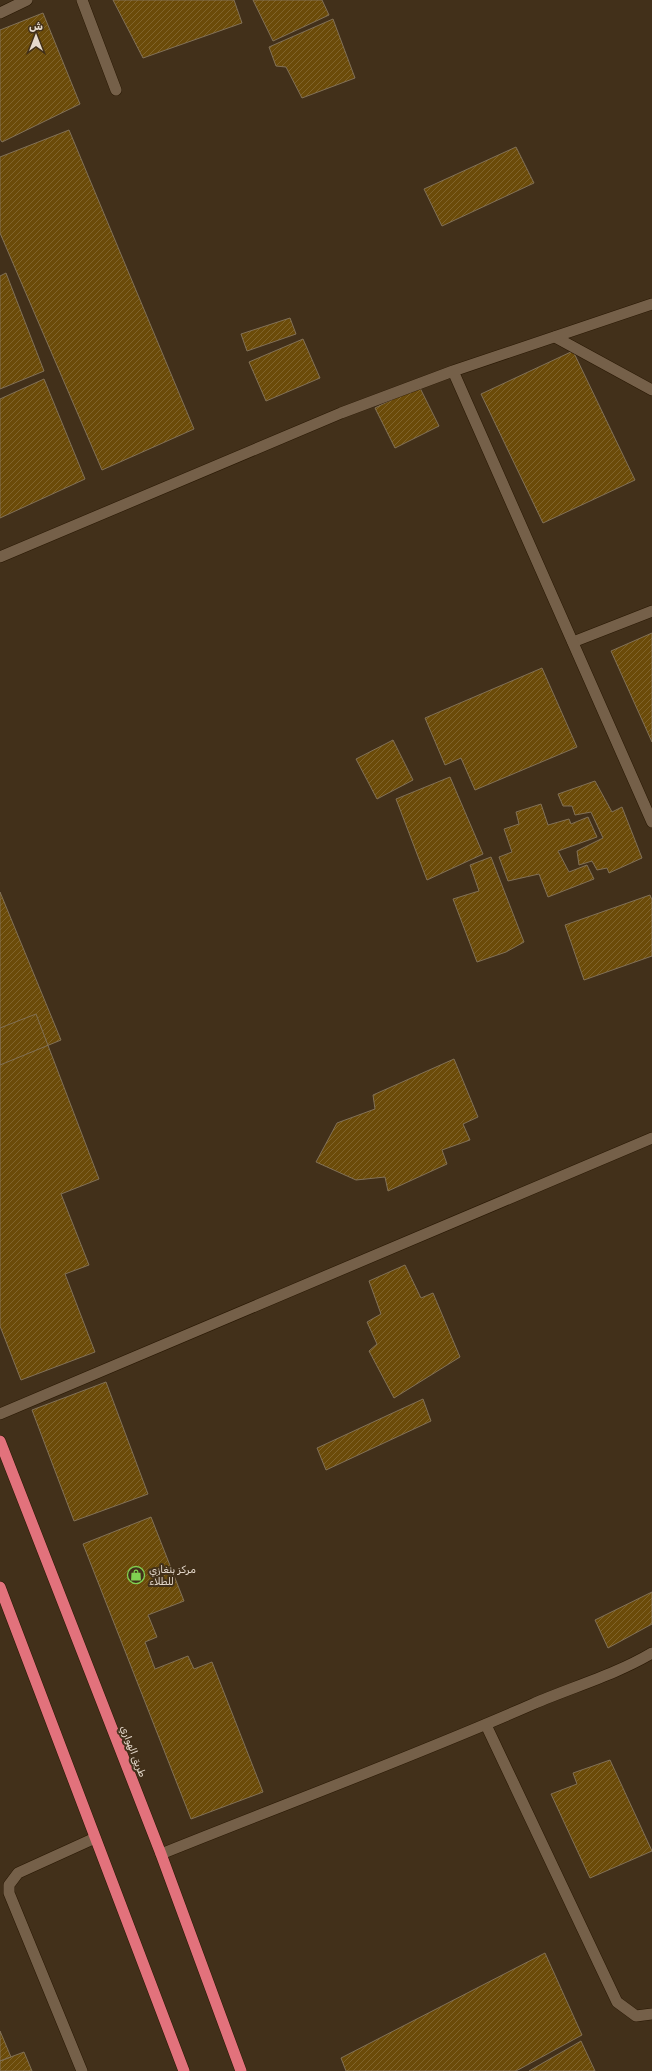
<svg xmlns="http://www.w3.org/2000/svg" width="652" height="2071" viewBox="0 0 652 2071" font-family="Rubik,'Noto Sans Arabic',sans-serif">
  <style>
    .building { fill: url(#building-hatch); stroke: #827157 }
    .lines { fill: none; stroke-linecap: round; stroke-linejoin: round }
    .service-casing { stroke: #281703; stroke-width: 12 }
    .minor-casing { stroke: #281703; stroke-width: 12 }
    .trunk-casing { stroke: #281703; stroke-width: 12 }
    .service { stroke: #756049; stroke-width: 11 }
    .minor { stroke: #756049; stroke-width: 11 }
    .trunk { stroke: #e2727c; stroke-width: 11 }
    .labels { text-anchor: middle; stroke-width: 4; stroke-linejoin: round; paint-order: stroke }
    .poi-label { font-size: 10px; fill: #e5d9cc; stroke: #42301a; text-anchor: start }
    .street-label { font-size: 10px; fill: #e5d9cc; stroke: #42301a }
  </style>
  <defs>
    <pattern id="building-hatch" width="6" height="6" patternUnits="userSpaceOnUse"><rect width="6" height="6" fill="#6b4b09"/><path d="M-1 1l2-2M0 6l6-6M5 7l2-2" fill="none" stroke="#80642c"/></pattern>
  </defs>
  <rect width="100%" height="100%" fill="#42301a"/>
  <path class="building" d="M 113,0 L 234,0 L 242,23 L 143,58 Z
    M 253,0 L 322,0 L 329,15 L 273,41 Z
    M 43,13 L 80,104 L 2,142 L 0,139 L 0,30 Z
    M 333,19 L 355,78 L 302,98 L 286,67 L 276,66 L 269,47 Z
    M 69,130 L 194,429 L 102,470 L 0,233 L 0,157 Z
    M 516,147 L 534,183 L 442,226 L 424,189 Z
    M 6,273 L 44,371 L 0,389 L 0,276 Z
    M 290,318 L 296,334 L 247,351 L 241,334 Z
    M 303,339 L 320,378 L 266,401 L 249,362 Z
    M 573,351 L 635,480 L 543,523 L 481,394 Z
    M 44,379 L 85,479 L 0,518 L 0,399 Z
    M 419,386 L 439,426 L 395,448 L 375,408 Z
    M 652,633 L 652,742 L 611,651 Z
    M 542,668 L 577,747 L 475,790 L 461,758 L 445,765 L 425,718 Z
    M 393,740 L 413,780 L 377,799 L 356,759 Z
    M 450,777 L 483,854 L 427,880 L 396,799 Z
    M 595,781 L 612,812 L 622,807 L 642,858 L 609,873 L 607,868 L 597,870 L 592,861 L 579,865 L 577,851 L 603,838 L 591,812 L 575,815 L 572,806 L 563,806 L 558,794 Z
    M 541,804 L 548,825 L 569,819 L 571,824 L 588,817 L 597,837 L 558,851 L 569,872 L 587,865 L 594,879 L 548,897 L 539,874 L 508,881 L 499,857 L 512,852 L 504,829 L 519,824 L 516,812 Z
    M 491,857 L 524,942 L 506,952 L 477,962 L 453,899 L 479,891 L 470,865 Z
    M 0,892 L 61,1040 L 0,1065 Z
    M 650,895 L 652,900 L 652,956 L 584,980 L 565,925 Z
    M 36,1014 L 99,1179 L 61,1194 L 89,1265 L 65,1274 L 95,1352 L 21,1380 L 0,1326 L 0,1028 Z
    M 454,1059 L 478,1117 L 463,1124 L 470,1140 L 442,1150 L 447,1164 L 388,1191 L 385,1177 L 356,1180 L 316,1162 L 337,1123 L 375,1109 L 373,1095 Z
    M 405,1265 L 421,1298 L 433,1293 L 460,1357 L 394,1398 L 369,1351 L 377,1344 L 367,1322 L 381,1314 L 369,1281 Z
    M 106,1382 L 148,1494 L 74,1521 L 32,1410 Z
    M 423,1399 L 431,1421 L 326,1470 L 317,1448 Z
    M 151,1517 L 184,1601 L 148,1615 L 157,1637 L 145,1642 L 155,1669 L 188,1656 L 194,1669 L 212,1662 L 263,1792 L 191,1819 L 83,1544 Z
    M 652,1592 L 652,1624 L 608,1648 L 595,1620 Z
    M 610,1760 L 652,1851 L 590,1878 L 551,1794 L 577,1784 L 573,1773 Z
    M 545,1953 L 582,2035 L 516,2071 L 346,2071 L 341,2058 Z
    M 0,2031 L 11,2057 L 0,2061 Z
    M 581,2041 L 595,2071 L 529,2071 Z
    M 24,2052 L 32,2071 L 0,2071 L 0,2061 Z"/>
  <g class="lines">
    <g class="service-casing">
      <path id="service" d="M 82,0 L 116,90
        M 0,13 L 27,0
        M 555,337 L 652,390
        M 573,642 L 652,611
        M 0,1414 L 652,1138
        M 82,2071 L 9,1893 L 9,1885 L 18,1873 L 95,1838"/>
    </g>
    <g class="minor-casing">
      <path id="minor" d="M 453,371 L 652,822
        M 0,557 L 341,413 L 453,371 L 652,304
        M 486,1725 L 617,2002 L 636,2016 L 652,2014
        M 161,1854 C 285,1804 410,1758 533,1704 C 572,1687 615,1675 652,1653"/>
    </g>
    <g class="trunk-casing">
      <path id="trunk" d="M 0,1441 L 161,1854 L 241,2071
        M 0,1587 L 184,2071"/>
    </g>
    <use href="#service" class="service"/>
    <use href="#minor" class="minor"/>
    <use href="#trunk" class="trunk"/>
  </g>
  <defs>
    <g id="shop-ring" transform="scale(0.9)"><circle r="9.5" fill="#42301a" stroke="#80d051" stroke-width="1.5"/><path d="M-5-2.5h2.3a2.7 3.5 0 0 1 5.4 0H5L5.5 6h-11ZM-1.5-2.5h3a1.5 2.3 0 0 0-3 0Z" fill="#80d051"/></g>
  </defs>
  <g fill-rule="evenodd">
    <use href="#shop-ring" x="136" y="1575"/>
  </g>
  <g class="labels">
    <g class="poi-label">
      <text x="149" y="1573">مركز بنغازي<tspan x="149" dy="12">للطلاء</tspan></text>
    </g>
    <g class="street-label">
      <text transform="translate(134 1751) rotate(69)" y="4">طريق الهواري</text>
    </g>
  </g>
  <g transform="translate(36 36)" stroke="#42301a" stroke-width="3" paint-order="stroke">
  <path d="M0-3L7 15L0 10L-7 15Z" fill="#e5d9cc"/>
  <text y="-6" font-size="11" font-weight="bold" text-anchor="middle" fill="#e5d9cc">ش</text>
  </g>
</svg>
